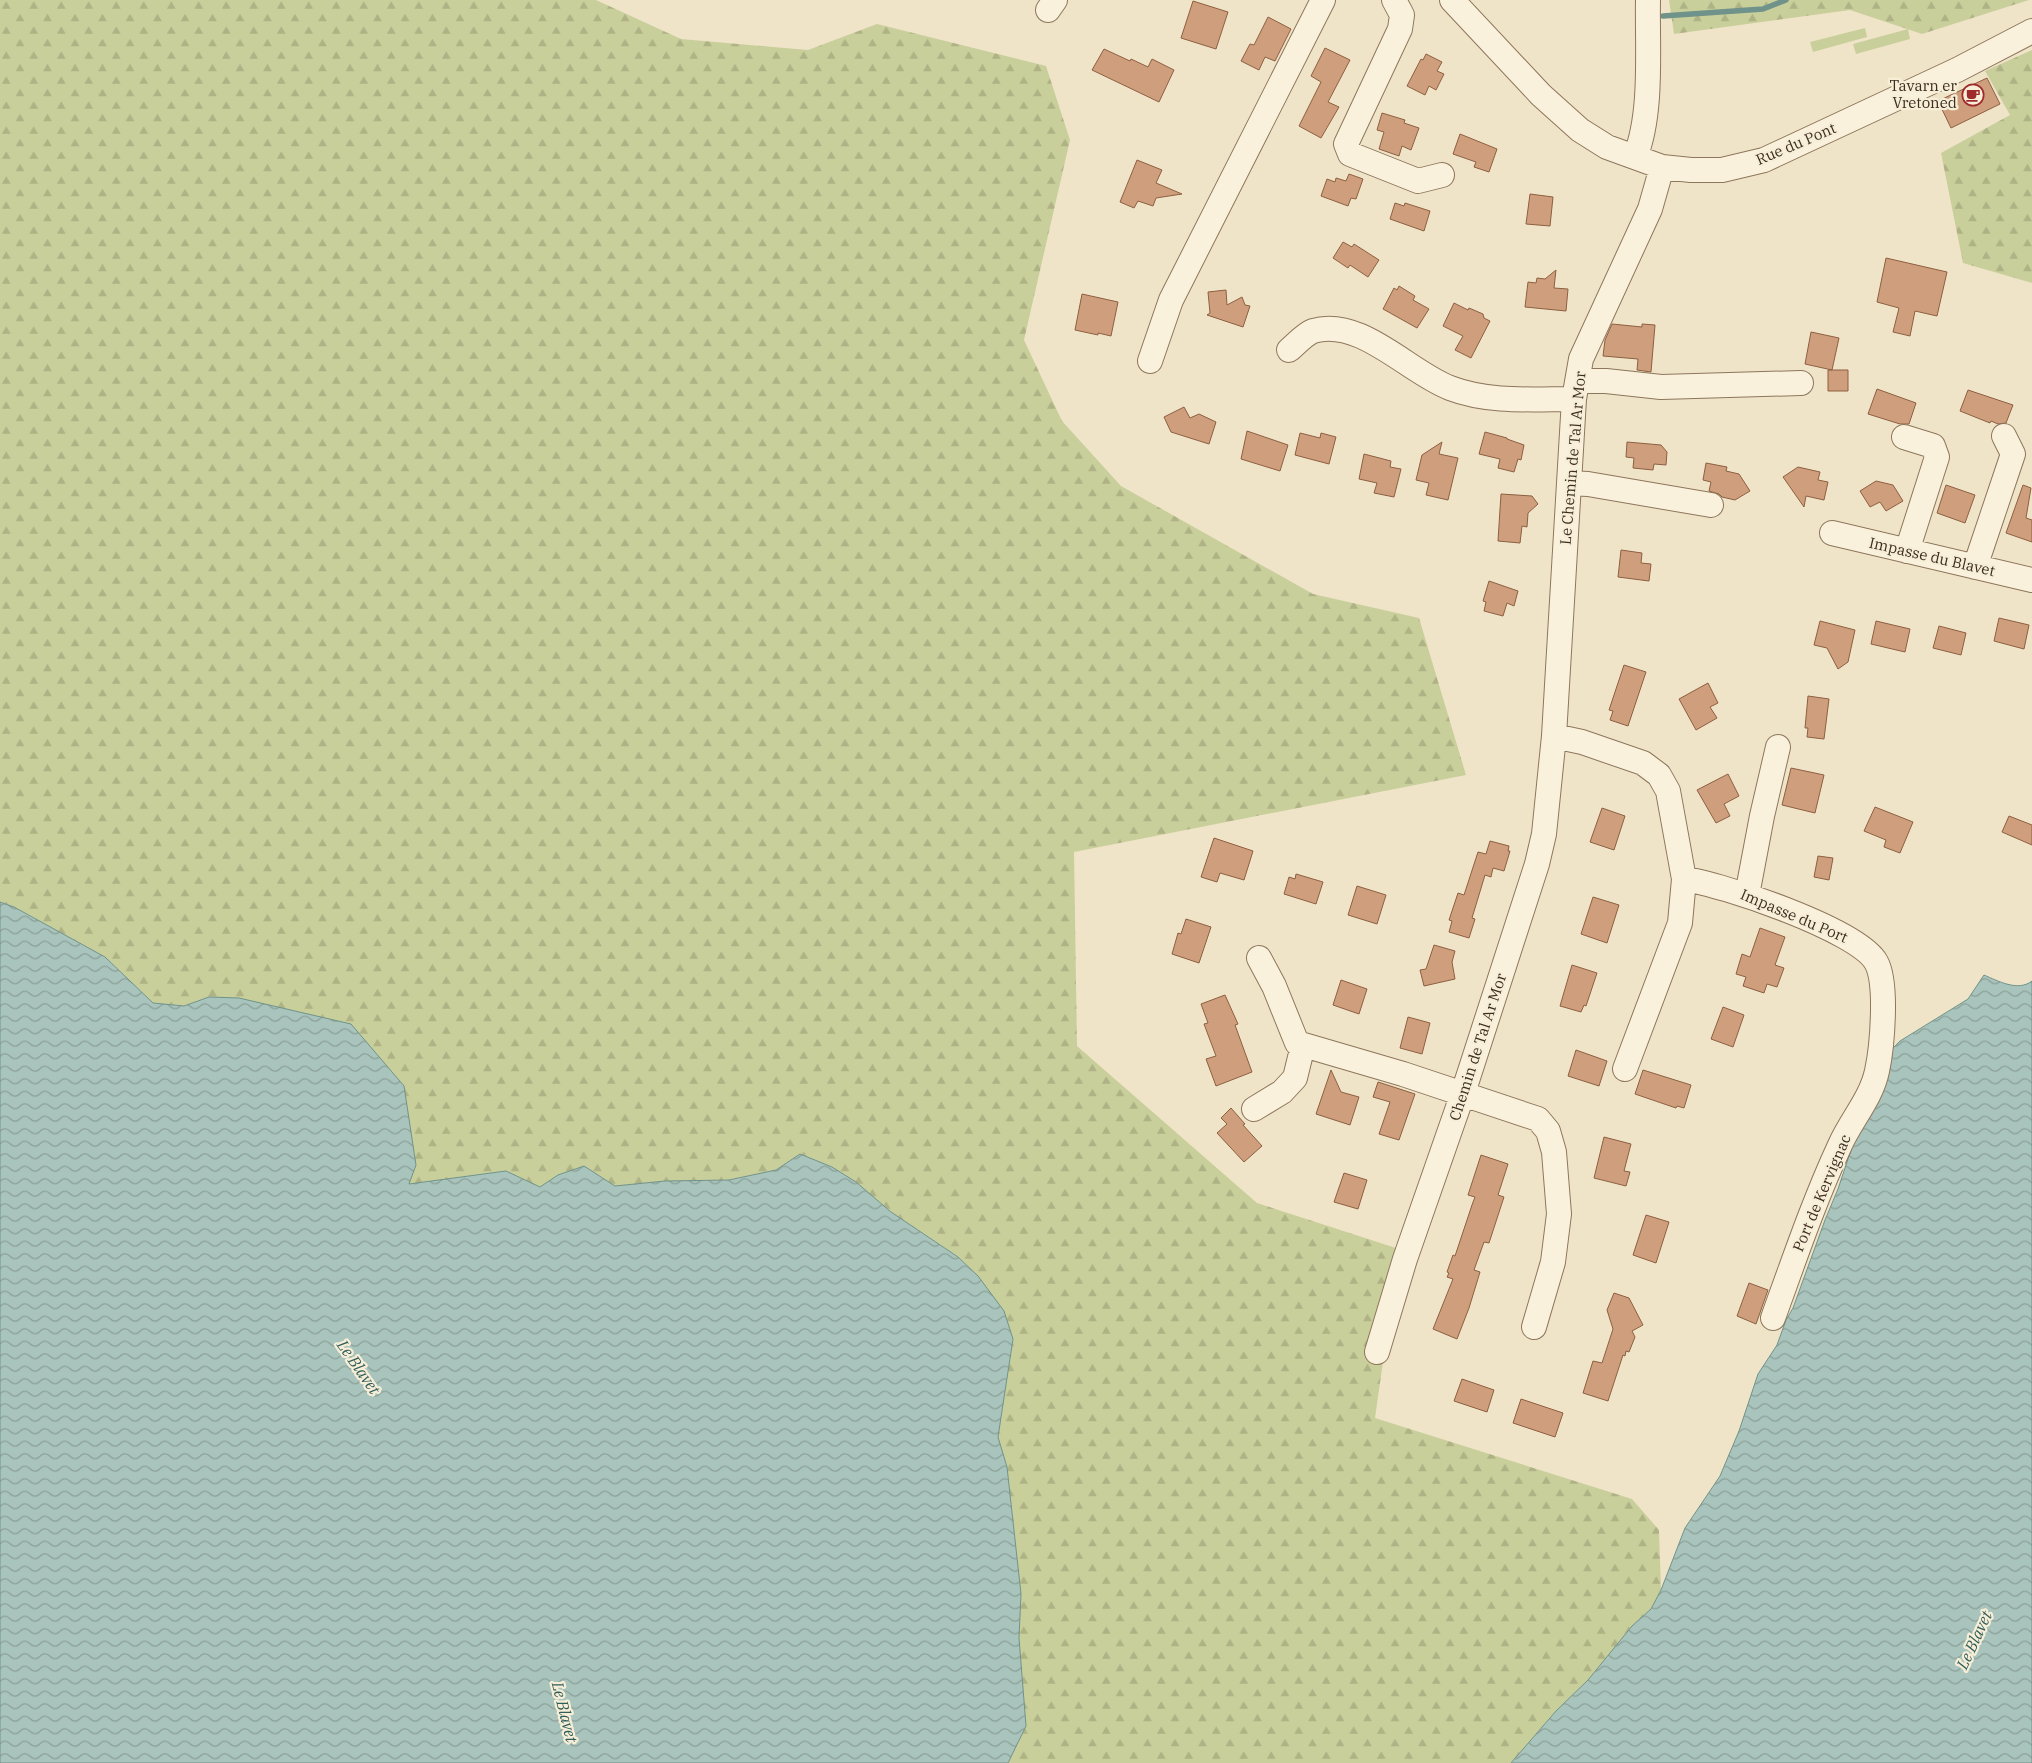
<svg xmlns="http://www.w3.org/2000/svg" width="2032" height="1763" viewBox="0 0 2032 1763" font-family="'IBM Plex Serif',serif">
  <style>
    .forest { fill: url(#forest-firs) }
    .pitch { fill: #c9cf9b }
    .water { fill: url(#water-waves); stroke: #6f938a }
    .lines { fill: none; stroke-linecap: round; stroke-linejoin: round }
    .stream { stroke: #6f938a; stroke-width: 5.5 }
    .building { fill: #cf9f7d; stroke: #8d5f41 }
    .minor-casing { stroke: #8d765c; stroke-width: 26 }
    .minor { stroke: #faf1dc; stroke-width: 24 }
    .labels { text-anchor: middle; stroke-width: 4.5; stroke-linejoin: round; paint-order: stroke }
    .poi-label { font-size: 15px; fill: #3d2e20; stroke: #f7eed8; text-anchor: end }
    .street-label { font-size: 15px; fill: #3d2e20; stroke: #f7eed8 }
    .water-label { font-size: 16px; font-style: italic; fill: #2f5d5a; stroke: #f7eed8 }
  </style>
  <defs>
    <pattern id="forest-firs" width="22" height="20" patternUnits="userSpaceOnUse" patternTransform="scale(1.25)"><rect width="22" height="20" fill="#c9cf9b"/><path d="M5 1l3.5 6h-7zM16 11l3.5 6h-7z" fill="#aeb285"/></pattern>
    <pattern id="water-waves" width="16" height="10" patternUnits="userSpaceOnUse" patternTransform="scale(1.25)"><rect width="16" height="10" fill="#a9c4bc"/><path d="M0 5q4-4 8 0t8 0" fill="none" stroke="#8ba098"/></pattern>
  </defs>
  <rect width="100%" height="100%" fill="#f0e4c8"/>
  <path class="forest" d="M 0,0 L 596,0 L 681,39 L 808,50 L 877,24 L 1046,66 L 1070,140 L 1024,340 L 1062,421 L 1121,486 L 1313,594 L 1419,618 L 1466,775 L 1074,852 L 1077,1046 L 1257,1203 L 1399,1249 L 1375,1418 L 1632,1499 L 1659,1530 L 1661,1590 L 1651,1609 L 1632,1626 L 1588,1680 L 1556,1711 L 1511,1763 L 1008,1763 L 1026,1726 L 1019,1638 L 1021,1594 L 1007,1467 L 998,1437 L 1013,1339 L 978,1276 L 958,1257 L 891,1212 L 856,1182 L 832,1167 L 800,1154 L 776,1170 L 729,1180 L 665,1181 L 615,1186 L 584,1166 L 558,1175 L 540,1187 L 506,1171 L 409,1184 L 209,997 L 184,1006 L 153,1003 L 105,957 L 14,907 L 0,902 Z
    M 1669,0 L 2029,0 L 1922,34 L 1850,10 L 1674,34 Z
    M 2032,50 L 2032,283 L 1963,263 L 1941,153 L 2010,115 L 1985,71 Z"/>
  <path class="pitch" d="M 1865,28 L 1867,37 L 1813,52 L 1810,42 Z
    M 1908,29 L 1910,39 L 1856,54 L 1853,44 Z"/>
  <path class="water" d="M 0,902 L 14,907 L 105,957 L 153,1003 L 184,1006 L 209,997 L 239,998 L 351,1024 L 404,1086 L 416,1165 L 409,1184 L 506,1171 L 540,1187 L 558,1175 L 584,1166 L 615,1186 L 665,1181 L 729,1180 L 776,1170 L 800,1154 L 832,1167 L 856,1182 L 891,1212 L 958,1257 L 978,1276 L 1004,1311 L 1013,1339 L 998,1437 L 1007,1467 L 1021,1594 L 1019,1638 L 1026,1726 L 1008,1763 L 0,1763 Z
    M 1984,975 C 1998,981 2018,992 2032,981 L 2032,1763 L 1511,1763 L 1556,1711 L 1588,1680 L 1632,1626 L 1651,1609 L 1661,1590 L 1685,1528 L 1720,1476 L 1739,1431 L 1758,1374 L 1777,1345 L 1786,1320 L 1793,1308 L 1825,1220 L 1838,1189 L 1881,1060 L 1900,1041 L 1968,999 Z"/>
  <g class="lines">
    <path class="stream" d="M 1663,16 L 1763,9 L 1786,0"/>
  </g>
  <path class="building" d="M 1193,1 L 1228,12 L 1216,49 L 1181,38 Z
    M 1268,17 L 1291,29 L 1275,61 L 1265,57 L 1259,70 L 1241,61 L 1250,44 L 1254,45 Z
    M 1325,48 L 1350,60 L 1328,102 L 1339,107 L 1321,138 L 1299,126 L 1321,82 L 1311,76 Z
    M 1104,49 L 1130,61 L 1131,59 L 1148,67 L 1152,59 L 1174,70 L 1159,102 L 1092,70 Z
    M 1426,54 L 1442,62 L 1437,71 L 1444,74 L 1436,90 L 1429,86 L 1425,95 L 1407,86 L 1421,59 L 1423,60 Z
    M 1987,78 L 2000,104 L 1951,128 L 1938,101 Z
    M 1382,113 L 1405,120 L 1404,123 L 1419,128 L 1411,150 L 1402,146 L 1399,156 L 1379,149 L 1384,132 L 1377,130 Z
    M 1460,134 L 1497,149 L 1489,172 L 1474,167 L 1476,162 L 1453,154 Z
    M 1137,160 L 1162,170 L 1156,183 L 1182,194 L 1156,198 L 1153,206 L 1138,201 L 1134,208 L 1120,202 Z
    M 1349,174 L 1363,179 L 1356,199 L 1351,198 L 1348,206 L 1321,196 L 1327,179 L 1335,182 L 1336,178 L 1346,181 Z
    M 1530,194 L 1553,197 L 1550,226 L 1526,224 Z
    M 1395,203 L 1404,206 L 1405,203 L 1430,211 L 1424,231 L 1390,219 Z
    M 1343,242 L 1352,247 L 1354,244 L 1379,260 L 1368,277 L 1350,265 L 1348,268 L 1333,258 Z
    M 1886,258 L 1947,272 L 1937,316 L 1915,311 L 1910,336 L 1893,332 L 1899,308 L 1877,302 Z
    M 1556,270 L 1554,288 L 1568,289 L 1566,311 L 1525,307 L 1528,282 L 1536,283 L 1537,278 L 1545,279 Z
    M 1399,286 L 1415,296 L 1413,300 L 1429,309 L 1417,328 L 1383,309 L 1394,288 L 1397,290 Z
    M 1226,290 L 1227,305 L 1242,297 L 1245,305 L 1250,306 L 1243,327 L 1207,315 L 1210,313 L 1208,292 Z
    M 1082,294 L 1118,302 L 1111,336 L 1098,333 L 1098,335 L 1075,330 Z
    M 1454,303 L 1468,310 L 1469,308 L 1483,314 L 1484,318 L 1490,321 L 1471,358 L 1455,350 L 1463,336 L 1443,326 Z
    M 1612,324 L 1642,327 L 1642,324 L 1655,325 L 1651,372 L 1637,370 L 1638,359 L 1603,356 L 1605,340 Z
    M 1811,332 L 1839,338 L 1832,370 L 1805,364 Z
    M 1828,370 L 1848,370 L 1848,391 L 1828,391 Z
    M 1877,389 L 1916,403 L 1909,424 L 1900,424 L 1868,414 Z
    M 1968,390 L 2013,405 L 2006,423 L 1998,424 L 1991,421 L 1990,423 L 1960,411 Z
    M 1184,407 L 1190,418 L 1199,414 L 1216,422 L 1209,444 L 1171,432 L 1164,417 Z
    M 1247,431 L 1288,445 L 1280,471 L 1241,459 Z
    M 1485,432 L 1507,438 L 1507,439 L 1524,445 L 1521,460 L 1518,459 L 1514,472 L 1498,468 L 1500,459 L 1479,454 Z
    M 1300,433 L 1320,438 L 1321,433 L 1336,437 L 1329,464 L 1295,455 Z
    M 1442,442 L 1439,454 L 1458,458 L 1448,500 L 1426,495 L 1429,483 L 1416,480 L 1422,455 Z
    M 1627,442 L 1661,445 L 1667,452 L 1666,465 L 1654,464 L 1653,470 L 1633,468 L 1634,458 L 1626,457 Z
    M 1364,454 L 1391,461 L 1390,467 L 1401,469 L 1394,497 L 1374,493 L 1377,483 L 1359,479 Z
    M 1706,463 L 1727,467 L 1726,471 L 1739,474 L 1750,491 L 1735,500 L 1722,497 L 1719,494 L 1709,491 L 1711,482 L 1703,480 Z
    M 1798,467 L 1820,472 L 1818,480 L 1828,482 L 1824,500 L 1806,496 L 1804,507 L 1783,477 Z
    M 1876,481 L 1893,485 L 1903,501 L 1886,511 L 1880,502 L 1870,507 L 1860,491 Z
    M 1946,485 L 1975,495 L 1965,523 L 1937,513 Z
    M 2023,485 L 2031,488 L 2026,518 L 2032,520 L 2032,542 L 2006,533 Z
    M 1501,494 L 1532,496 L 1538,504 L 1528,513 L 1527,527 L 1522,526 L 1520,543 L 1498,541 Z
    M 1621,550 L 1642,553 L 1641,563 L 1651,564 L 1649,581 L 1618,577 Z
    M 1489,581 L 1518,591 L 1514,606 L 1507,603 L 1503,616 L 1484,611 L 1486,602 L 1483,601 Z
    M 1999,618 L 2029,625 L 2024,649 L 1994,641 Z
    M 1820,621 L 1855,630 L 1848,662 L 1838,669 L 1827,648 L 1814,645 Z
    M 1876,621 L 1910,629 L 1905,652 L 1871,644 Z
    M 1939,626 L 1966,633 L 1961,655 L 1933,648 Z
    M 1624,665 L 1646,672 L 1628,726 L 1610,720 L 1613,711 L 1609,710 Z
    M 1708,683 L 1718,703 L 1710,707 L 1717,718 L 1696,730 L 1679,699 Z
    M 1808,696 L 1829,699 L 1824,739 L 1807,737 L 1808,728 L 1805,728 Z
    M 1791,768 L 1824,775 L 1815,813 L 1782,805 Z
    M 1728,774 L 1739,796 L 1724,804 L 1730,816 L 1716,823 L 1697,790 Z
    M 1875,807 L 1913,822 L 1900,853 L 1884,847 L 1886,840 L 1864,831 Z
    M 1602,808 L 1625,816 L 1614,850 L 1590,842 Z
    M 2009,816 L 2032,825 L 2032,845 L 2002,832 Z
    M 1214,838 L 1253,851 L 1244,880 L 1220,873 L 1217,882 L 1201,877 Z
    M 1490,841 L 1509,846 L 1508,851 L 1510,851 L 1504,871 L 1493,868 L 1491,877 L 1485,875 L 1472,918 L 1475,919 L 1469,938 L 1449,932 L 1452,921 L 1449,920 L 1458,893 L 1464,895 L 1478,852 L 1486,854 Z
    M 1818,856 L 1833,858 L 1829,880 L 1814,877 Z
    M 1296,874 L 1323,882 L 1316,904 L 1284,894 L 1289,877 L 1295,879 Z
    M 1357,886 L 1386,895 L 1377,924 L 1348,915 Z
    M 1593,897 L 1619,905 L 1607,943 L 1581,934 Z
    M 1186,919 L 1211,927 L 1199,963 L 1172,954 L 1178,933 L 1181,934 Z
    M 1760,928 L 1785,937 L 1775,965 L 1784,968 L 1777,987 L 1767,984 L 1764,993 L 1743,986 L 1746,977 L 1736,974 L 1742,954 L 1750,957 Z
    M 1434,945 L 1455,951 L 1452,962 L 1455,979 L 1424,986 L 1420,970 L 1426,969 Z
    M 1572,965 L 1597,973 L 1586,1006 L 1584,1005 L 1581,1012 L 1560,1006 Z
    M 1341,980 L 1367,989 L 1359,1014 L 1333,1005 Z
    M 1225,995 L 1238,1024 L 1235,1025 L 1252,1072 L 1216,1086 L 1206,1059 L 1216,1056 L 1204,1024 L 1208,1023 L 1201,1004 Z
    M 1723,1007 L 1744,1015 L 1733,1047 L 1711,1039 Z
    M 1408,1017 L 1430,1023 L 1422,1054 L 1400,1048 Z
    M 1576,1050 L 1607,1061 L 1599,1086 L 1568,1076 Z
    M 1331,1070 L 1341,1092 L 1359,1097 L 1350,1125 L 1316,1114 Z
    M 1643,1070 L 1691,1085 L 1684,1108 L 1677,1106 L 1676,1108 L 1635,1094 Z
    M 1378,1082 L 1415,1094 L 1399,1140 L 1379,1134 L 1390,1102 L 1373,1097 Z
    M 1231,1108 L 1245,1124 L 1243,1125 L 1262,1146 L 1244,1162 L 1217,1133 L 1227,1124 L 1221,1118 Z
    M 1604,1137 L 1631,1144 L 1624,1171 L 1630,1172 L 1626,1186 L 1594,1178 Z
    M 1481,1155 L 1508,1164 L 1498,1195 L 1504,1197 L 1489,1243 L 1484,1242 L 1474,1270 L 1480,1272 L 1469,1308 L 1457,1339 L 1433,1329 L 1453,1279 L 1447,1277 L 1449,1273 L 1447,1272 L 1453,1255 L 1455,1256 L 1472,1205 L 1475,1197 L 1468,1195 Z
    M 1344,1173 L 1367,1180 L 1358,1209 L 1334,1202 Z
    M 1646,1215 L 1669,1222 L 1656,1263 L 1633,1255 Z
    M 1749,1283 L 1768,1290 L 1756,1324 L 1737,1316 Z
    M 1614,1293 L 1629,1298 L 1643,1325 L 1632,1331 L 1635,1337 L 1629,1352 L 1626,1351 L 1625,1356 L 1623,1355 L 1608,1401 L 1583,1393 L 1593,1361 L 1602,1363 L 1613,1329 L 1607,1310 Z
    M 1462,1379 L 1494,1390 L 1487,1412 L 1454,1401 Z
    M 1521,1399 L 1563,1413 L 1555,1437 L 1513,1423 Z"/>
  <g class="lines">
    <g class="minor-casing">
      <path id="minor" d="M 1394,0 L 1402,15 L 1400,29 L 1346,144 L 1350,154 L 1418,181 L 1442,175
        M 1452,0 L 1541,95 L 1580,130 L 1607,147 L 1662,167 L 1691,170 L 1722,170 L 1764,160 L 1957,70 L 2032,31
        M 1048,10 L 1055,0
        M 1635,157 C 1653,113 1647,47 1648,0
        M 1289,350 C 1296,344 1305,334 1313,331 C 1361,317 1408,372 1450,388 C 1489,403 1533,399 1574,399
        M 1150,361 L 1171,300 L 1323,0
        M 1578,381 L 1606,381 L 1661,387 L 1801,383
        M 1904,437 L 1933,446 L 1937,457 L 1907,551
        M 1569,483 L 1588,484 L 1711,505
        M 1832,533 L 2032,580
        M 1975,567 L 2013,454 L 2004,436
        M 1554,736 L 1582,742 L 1643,763 L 1659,775 L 1668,791 L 1684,879 L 1680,923 L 1625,1069
        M 1684,879 C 1722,884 1858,930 1876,962 C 1888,983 1882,1048 1877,1071 C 1871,1099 1851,1120 1840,1145 C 1814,1201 1794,1260 1773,1318
        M 1747,895 L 1762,816 L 1778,747
        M 1259,958 L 1274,986 L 1297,1043 L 1403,1074 L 1538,1119 L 1548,1131 L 1554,1152 L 1559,1214 L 1553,1262 L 1534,1327
        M 1254,1109 L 1282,1092 L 1295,1078 L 1303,1045
        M 1377,1352 L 1405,1259 L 1463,1093 L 1537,864 L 1544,834 L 1554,736 L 1574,399 L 1581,359 L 1650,209 L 1662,167"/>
    </g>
    <use href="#minor" class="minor"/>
  </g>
  <defs>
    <g id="cafe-ring" transform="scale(1.125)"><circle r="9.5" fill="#f7eed8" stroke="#9e2a2b" stroke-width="1.5"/><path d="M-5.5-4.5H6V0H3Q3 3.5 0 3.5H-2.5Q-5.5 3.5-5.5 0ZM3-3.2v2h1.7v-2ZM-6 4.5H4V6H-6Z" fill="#9e2a2b"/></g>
  </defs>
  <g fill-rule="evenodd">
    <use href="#cafe-ring" x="1973" y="95"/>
  </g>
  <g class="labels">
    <g class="poi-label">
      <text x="1957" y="91">Tavarn er<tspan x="1957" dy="17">Vretoned</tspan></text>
    </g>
    <g class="street-label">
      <text transform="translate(1796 144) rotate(-23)" y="5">Rue du Pont</text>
      <text transform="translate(1573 458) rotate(-85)" y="5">Le Chemin de Tal Ar Mor</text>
      <text transform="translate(1932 557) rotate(13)" y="5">Impasse du Blavet</text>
      <text transform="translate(1794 916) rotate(23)" y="5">Impasse du Port</text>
      <text transform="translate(1478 1047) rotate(-72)" y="5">Chemin de Tal Ar Mor</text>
      <text transform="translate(1822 1193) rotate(-67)" y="5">Port de Kervignac</text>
    </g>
    <g class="water-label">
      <text transform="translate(359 1367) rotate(55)" y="6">Le Blavet</text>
      <text transform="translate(1974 1640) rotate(-65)" y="6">Le Blavet</text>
      <text transform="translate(565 1712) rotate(76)" y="6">Le Blavet</text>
    </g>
  </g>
</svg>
